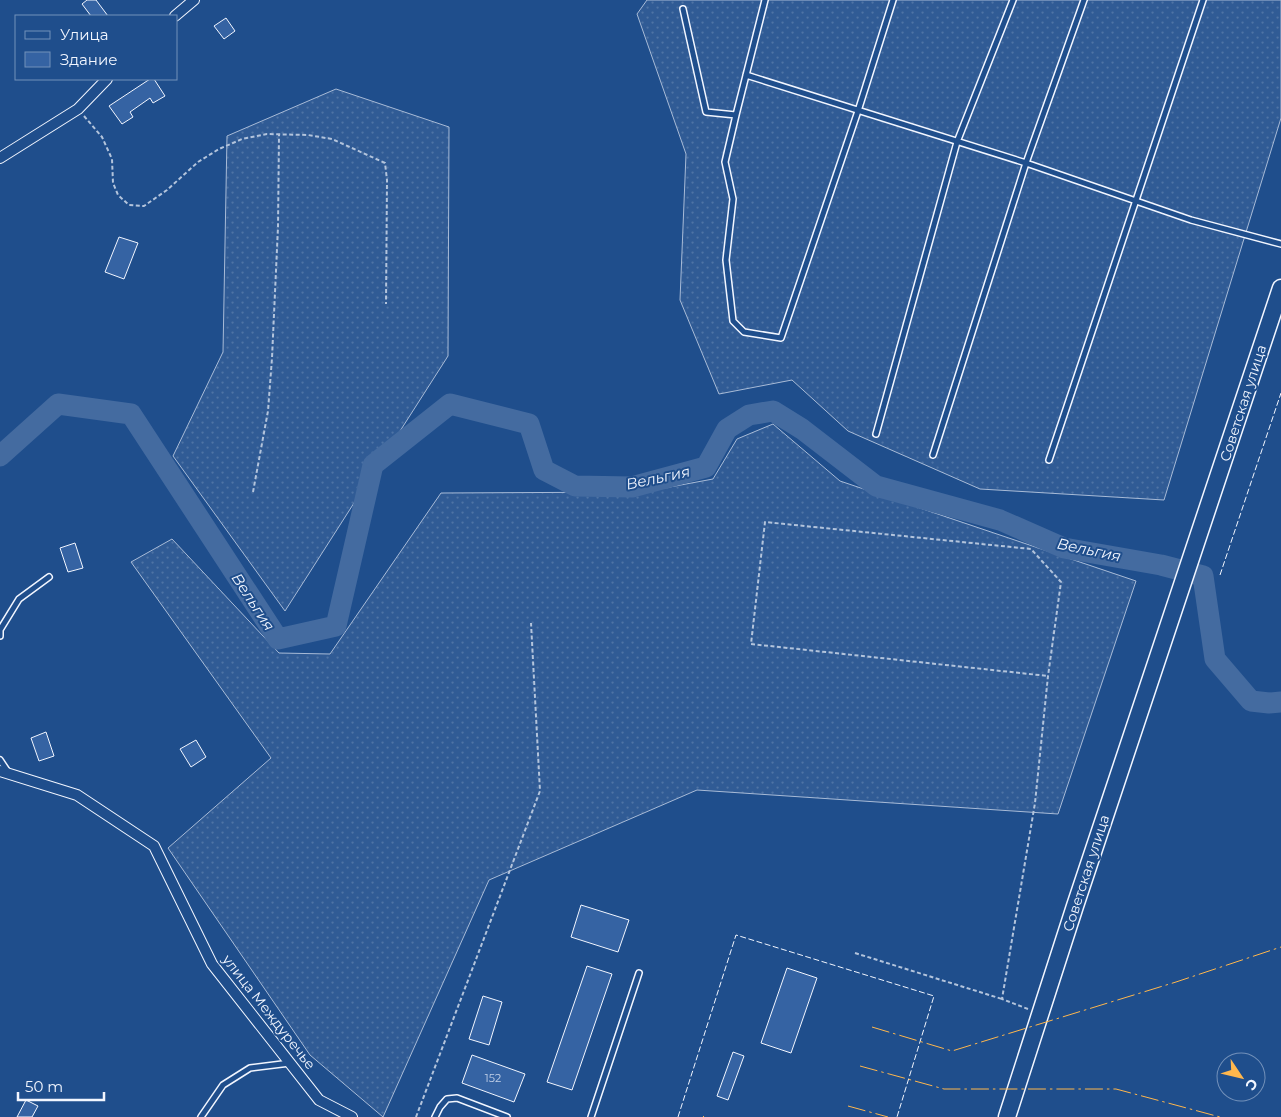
<svg xmlns="http://www.w3.org/2000/svg" width="1281" height="1117" viewBox="0 0 1281 1117" font-family="Montserrat,sans-serif">
  <style>
    .garden { fill: url(#garden-dots); stroke: #a8bbd7 }
    .lines { fill: none; stroke-linecap: round; stroke-linejoin: round }
    .river { stroke: #446ba0; stroke-width: 21 }
    .building { fill: #3563a3; stroke: #f2f6ff }
    .service-casing { stroke: #f2f6ff; stroke-width: 8 }
    .minor-casing { stroke: #f2f6ff; stroke-width: 12 }
    .primary-casing { stroke: #f2f6ff; stroke-width: 19 }
    .path { stroke: #b3c4dc; stroke-width: 2; stroke-dasharray: 4 2.5; stroke-linecap: butt }
    .service { stroke: #1f4e8c; stroke-width: 5 }
    .minor { stroke: #1f4e8c; stroke-width: 10 }
    .primary { stroke: #1f4e8c; stroke-width: 16 }
    .fence { stroke: #f2f6ff; stroke-width: 1; stroke-dasharray: 6 2.5; stroke-linecap: butt }
    .power { stroke: #ffb74d; stroke-width: 1; stroke-dasharray: 18 4 2.5 4; stroke-linecap: butt }
    .labels { text-anchor: middle; stroke-width: 4; stroke-linejoin: round; paint-order: stroke }
    .number-label { font-size: 11px; fill: #c3d1e8 }
    .street-label { font-size: 14px; fill: #f2f6ff; stroke: #1f4e8c }
    .water-label { font-size: 15px; font-style: italic; fill: #f2f6ff; stroke: #1f4e8c }
  </style>
  <defs>
    <pattern id="garden-dots" width="8" height="8" patternUnits="userSpaceOnUse" patternTransform="scale(1.25)"><rect width="8" height="8" fill="#305b95"/><path d="M2 2h.1M6 6h.1" fill="none" stroke="#4e73a5" stroke-width="1.8" stroke-linecap="round"/></pattern>
  </defs>
  <rect width="100%" height="100%" fill="#1f4e8c"/>
  <path class="garden" d="M 647,0 L 1281,0 L 1281,118 L 1164,500 L 980,489 L 848,431 L 792,380 L 719,394 L 680,300 L 686,154 L 637,14 Z
    M 336,89 L 449,127 L 448,356 L 285,611 L 173,456 L 223,352 L 227,136 Z
    M 773,424 L 840,481 L 1136,581 L 1058,814 L 697,790 L 489,880 L 383,1117 L 310,1055 L 168,848 L 271,758 L 131,562 L 172,539 L 279,653 L 330,654 L 441,493 L 643,492 L 713,479 L 737,439 Z"/>
  <g class="lines">
    <path class="river" d="M 0,456 L 58,404 L 131,414 L 278,639 L 336,626 L 373,465 L 450,404 L 529,424 L 544,470 L 575,486 L 632,487 L 706,467 L 727,429 L 749,415 L 773,411 L 802,429 L 876,486 L 1000,520 L 1064,548 L 1161,565 L 1203,576 L 1215,659 L 1251,701 L 1269,703 L 1281,702"/>
  </g>
  <path class="building" d="M 87,0 L 96,0 L 108,16 L 91,16 L 82,4 Z
    M 226,18 L 235,31 L 224,39 L 214,26 Z
    M 150,79 L 154,79 L 165,96 L 153,103 L 150,98 L 130,112 L 133,117 L 122,124 L 109,106 Z
    M 119,237 L 138,243 L 124,279 L 105,272 Z
    M 75,543 L 83,568 L 68,572 L 60,548 Z
    M 46,732 L 54,756 L 39,761 L 31,738 Z
    M 196,740 L 206,757 L 191,767 L 180,749 Z
    M 581,905 L 629,920 L 618,952 L 571,937 Z
    M 587,966 L 612,974 L 572,1090 L 547,1082 Z
    M 787,968 L 817,978 L 791,1053 L 761,1043 Z
    M 483,996 L 502,1002 L 489,1045 L 469,1039 Z
    M 733,1052 L 744,1056 L 728,1100 L 717,1096 Z
    M 472,1055 L 525,1074 L 514,1102 L 462,1083 Z
    M 26,1100 L 38,1106 L 32,1117 L 17,1117 Z"/>
  <g class="lines">
    <g class="service-casing">
      <path id="service" d="M 683,9 L 706,112 L 736,115 L 765,0
        M 746,75 L 1026,163 L 1191,220 L 1281,244
        M 736,115 L 725,162 L 733,199 L 726,260 L 733,321 L 744,332 L 781,338 L 858,111 L 893,0
        M 876,434 L 957,142 L 1013,0
        M 933,455 L 1026,163 L 1084,0
        M 1049,460 L 1203,0
        M 0,636 L 0,630 L 19,599 L 49,577
        M 0,760 L 8,772
        M 201,1117 L 223,1085 L 250,1068 L 290,1063
        M 435,1117 L 440,1107 L 447,1099 L 457,1098 L 507,1117
        M 591,1117 L 639,973"/>
    </g>
    <g class="minor-casing">
      <path id="minor" d="M 175,16 L 194,0
        M 0,158 L 78,109 L 107,79
        M 0,771 L 77,795 L 154,846 L 212,964 L 319,1100 L 352,1117"/>
    </g>
    <g class="primary-casing">
      <path id="primary" d="M 1007,1117 L 1075,906 L 1281,288"/>
    </g>
    <path class="path" d="M 84,116 L 102,137 L 112,159 L 113,183 L 118,195 L 129,205 L 144,206 L 167,190 L 198,162 L 219,149 L 242,139 L 267,134 L 308,135 L 332,139 L 385,163 L 387,180 L 386,304
      M 253,492 L 268,411 L 272,358 L 278,227 L 279,135
      M 855,953 L 1002,999
      M 1028,1009 L 1002,999 L 1035,803 L 1048,676 L 1061,582 L 1031,549 L 765,522 L 751,644 L 1048,676
      M 416,1117 L 540,791 L 531,623"/>
    <use href="#service" class="service"/>
    <use href="#minor" class="minor"/>
    <use href="#primary" class="primary"/>
    <path class="fence" d="M 1220,575 L 1281,393
      M 678,1117 L 736,935 L 934,996 L 897,1117"/>
    <path class="power" d="M 872,1027 L 952,1051 L 1176,982 L 1281,947
      M 860,1066 L 944,1089 L 1116,1089 L 1220,1117
      M 848,1106 L 888,1117
      M 703,1117 L 704,1116"/>
  </g>
  <g class="labels">
    <g class="number-label">
      <text x="493" y="1082">152</text>
    </g>
    <g class="street-label">
      <text transform="translate(1243 403) rotate(-72)" y="5">Советская улица</text>
      <text transform="translate(1086 873) rotate(-72)" y="5">Советская улица</text>
      <text transform="translate(269 1012) rotate(52)" y="5">улица Междуречье</text>
    </g>
    <g class="water-label">
      <text transform="translate(658 478) rotate(-12)" y="5">Вельгия</text>
      <text transform="translate(1089 550) rotate(12)" y="5">Вельгия</text>
      <text transform="translate(253 602) rotate(57)" y="5">Вельгия</text>
    </g>
  </g>
  <rect x="15" y="15" width="162" height="65" fill="#1f4e8c" stroke="#7391ba"/>
  <rect x="25" y="31" width="25" height="8" fill="#1f4e8c" stroke="#7391ba"/>
  <text x="60" y="40" font-size="15" fill="#f2f6ff">Улица</text>
  <rect x="25" y="52" width="25" height="15" fill="#3563a3" stroke="#7391ba"/>
  <text x="60" y="65" font-size="15" fill="#f2f6ff">Здание</text>
  <g transform="translate(1241 1077) rotate(125)"><circle r="24" fill="#1f4e8c" stroke="#7391ba"/>
  <path d="M0-4L9 19L0 12L-9 19Z" fill="#ffb74d"/>
  <text y="-8" font-size="14" font-weight="bold" text-anchor="middle" fill="#f2f6ff">С</text>
  </g>
  <path d="M18 1092v8h86v-8" fill="none" stroke="#f2f6ff" stroke-width="2.5"/>
  <text x="25" y="1092" font-size="15" fill="#f2f6ff" stroke="#1f4e8c" stroke-width="4" paint-order="stroke">50 m</text>
</svg>
